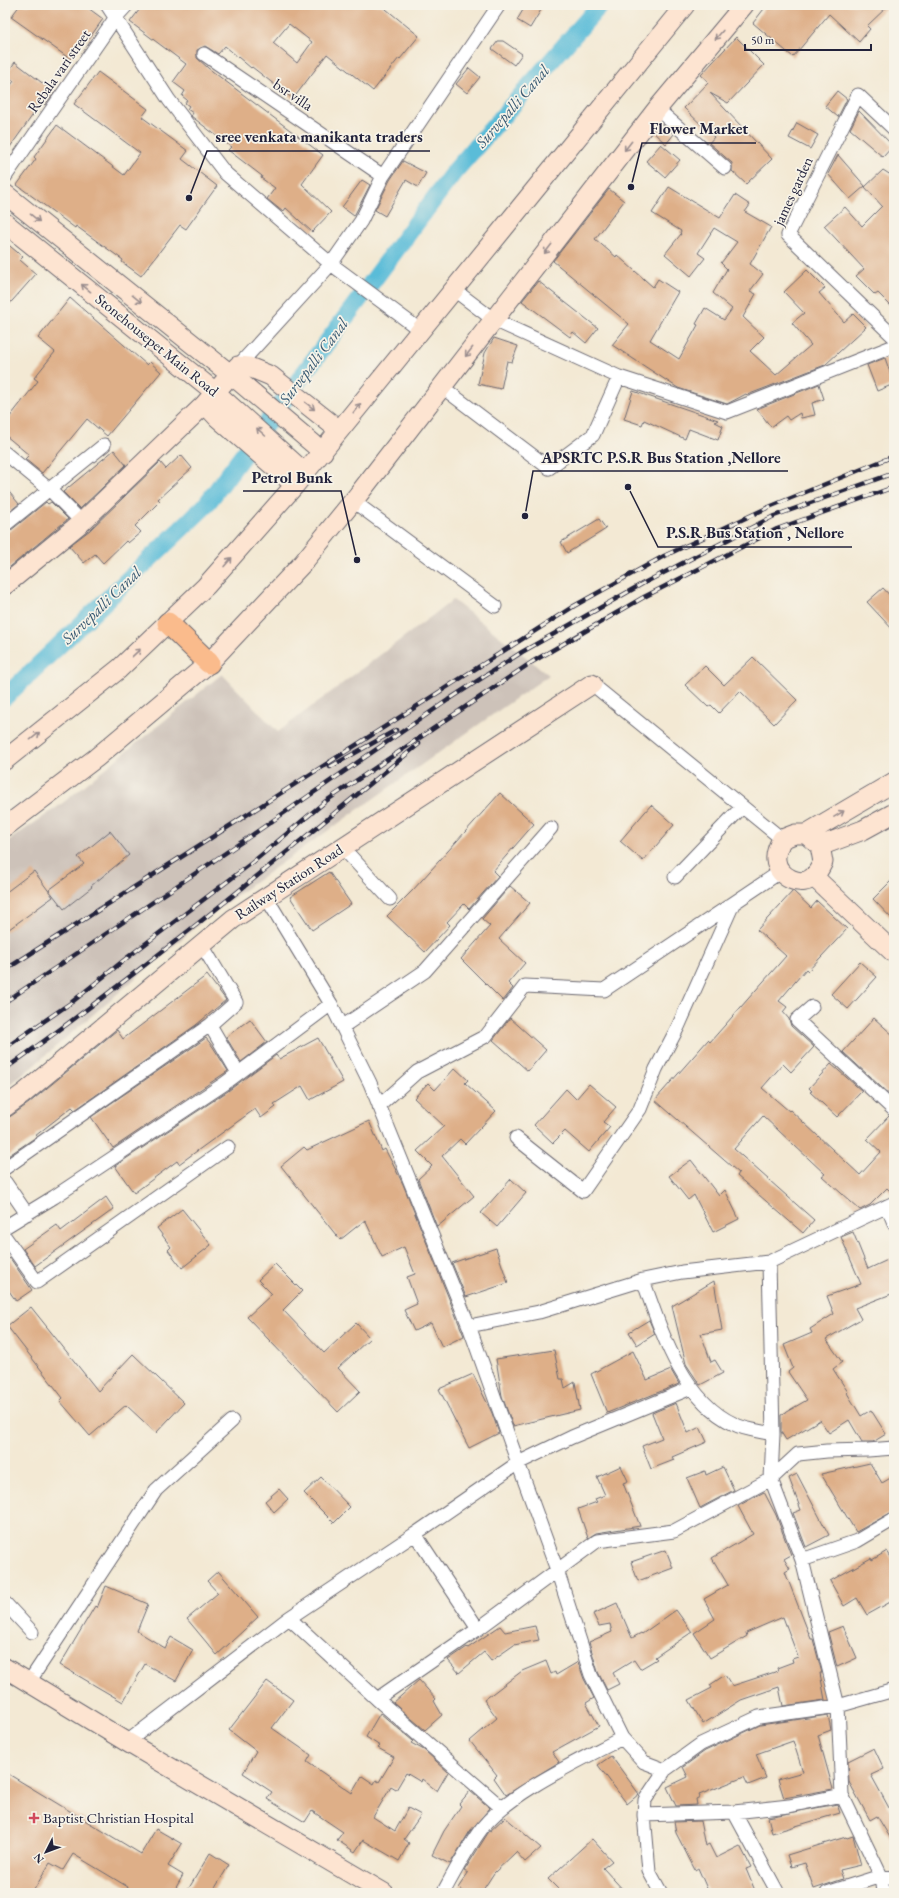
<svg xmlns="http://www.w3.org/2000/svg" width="899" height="1898" viewBox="0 0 899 1898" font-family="'EB Garamond',serif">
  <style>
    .industrial { fill: #cdc2b9 }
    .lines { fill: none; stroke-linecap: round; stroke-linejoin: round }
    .canal { stroke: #5abcd8; stroke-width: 18 }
    .building { fill: #deaf88; fill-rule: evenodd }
    .street-casing { stroke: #6b6871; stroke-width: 15 }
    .secondary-casing { stroke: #6b6871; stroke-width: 21 }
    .primary-casing { stroke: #6b6871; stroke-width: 23 }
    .street { stroke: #fff; stroke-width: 13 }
    .secondary { stroke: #fde4d1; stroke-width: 19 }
    .primary { stroke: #fabb8c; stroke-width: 21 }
    .rail-casing { stroke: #22223b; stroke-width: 4.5 }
    .rail { stroke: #f7f3e8; stroke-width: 3; stroke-dasharray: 9; stroke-linecap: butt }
    .oneway { stroke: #9a8d8e }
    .poi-dot { fill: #d1495b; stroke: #f7f3e8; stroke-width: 1.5 }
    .labels { text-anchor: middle; stroke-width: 3.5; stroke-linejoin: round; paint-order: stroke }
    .street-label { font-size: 15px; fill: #22223b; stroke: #f7f3e8 }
    .poi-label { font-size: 15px; fill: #22223b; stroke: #f7f3e8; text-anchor: start }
    .water-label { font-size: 16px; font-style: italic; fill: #365872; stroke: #f7f3e8 }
    .leader { fill: none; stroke: #22223b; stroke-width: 1.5 }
    .callout-dot { fill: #22223b; stroke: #f7f3e8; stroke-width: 1.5 }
    .callout-label { font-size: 16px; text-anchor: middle; font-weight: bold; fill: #22223b; stroke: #f7f3e8; stroke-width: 3.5; stroke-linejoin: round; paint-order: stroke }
  </style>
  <rect width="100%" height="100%" fill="#f7f3e8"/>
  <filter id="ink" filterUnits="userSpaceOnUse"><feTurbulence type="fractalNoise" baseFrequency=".025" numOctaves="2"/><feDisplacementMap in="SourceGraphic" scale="8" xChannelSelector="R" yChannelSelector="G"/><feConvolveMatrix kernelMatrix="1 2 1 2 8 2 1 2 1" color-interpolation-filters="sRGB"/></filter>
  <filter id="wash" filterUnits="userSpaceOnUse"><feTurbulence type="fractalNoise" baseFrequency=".012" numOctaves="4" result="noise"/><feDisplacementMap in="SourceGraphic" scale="16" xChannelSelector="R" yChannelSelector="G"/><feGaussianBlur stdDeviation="0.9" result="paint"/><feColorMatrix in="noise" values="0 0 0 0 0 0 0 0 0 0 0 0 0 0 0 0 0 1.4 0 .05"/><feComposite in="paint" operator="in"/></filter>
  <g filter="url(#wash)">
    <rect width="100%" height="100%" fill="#f3e9d4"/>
    <path class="industrial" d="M 453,600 L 549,675 L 214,911 L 26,1072 L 5,1088 L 5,843 L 59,806 L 222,674 L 278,732 Z"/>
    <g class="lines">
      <path class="canal" d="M 5,697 L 205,506 L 454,172 L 600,5"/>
    </g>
    <g id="blocks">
      <path class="building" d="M 20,5 L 84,5 L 103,19 L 88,40 L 85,38 L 70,59 L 11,17 Z
        M 143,5 L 381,5 L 419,36 L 400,59 L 399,58 L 373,91 L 327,54 L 293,99 L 252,67 L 251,68 L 225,46 L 218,54 L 205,46 L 197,50 L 197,58 L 208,68 L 323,155 L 302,184 L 331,212 L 312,232 L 286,208 L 283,212 L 267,199 L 275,188 L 261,178 L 262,176 L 228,150 L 231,147 L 191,116 L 193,113 L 187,109 L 189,106 L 185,103 L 187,100 L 182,96 L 185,91 L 173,82 L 186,64 L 130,22 ZM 289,24 L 312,42 L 297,63 L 273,43 Z
        M 526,5 L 544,5 L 530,28 L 517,20 Z
        M 767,5 L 889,5 L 867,26 L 870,29 L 859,42 L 829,14 L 793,57 L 753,23 Z
        M 736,37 L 764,65 L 728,103 L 710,93 L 772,159 L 746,184 L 732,171 L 732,163 L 709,143 L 714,137 L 684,108 L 709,82 L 701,75 Z
        M 498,41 L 503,41 L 522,54 L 514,65 L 492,49 Z
        M 15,62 L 54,92 L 45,105 L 42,102 L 5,154 L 5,93 L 14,81 L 6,75 Z
        M 469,68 L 480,77 L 467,93 L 456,84 Z
        M 98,72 L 148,109 L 142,117 L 188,151 L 182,159 L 217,186 L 186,229 L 180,225 L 141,276 L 122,262 L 123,260 L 76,226 L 75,228 L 17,185 L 36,159 L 34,157 L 57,125 L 124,175 L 140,153 L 74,104 Z
        M 837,91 L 847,99 L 838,117 L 825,106 Z
        M 859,111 L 893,146 L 883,157 L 850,129 Z
        M 660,123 L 674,134 L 666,144 L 653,132 Z
        M 797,123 L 818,135 L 810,149 L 789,138 Z
        M 661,144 L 680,160 L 665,177 L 646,161 Z
        M 838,155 L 865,186 L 850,199 L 828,174 Z
        M 403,161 L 426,173 L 418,187 L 406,180 L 385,216 L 375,210 L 390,180 Z
        M 883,170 L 894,177 L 894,309 L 878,293 L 875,295 L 856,276 L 864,269 L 824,226 L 845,207 L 862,226 L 882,206 L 865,187 Z
        M 362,180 L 370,185 L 354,216 L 342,207 Z
        M 669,187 L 720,218 L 735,195 L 750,205 L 745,212 L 771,227 L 750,264 L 763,274 L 750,291 L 756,294 L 743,317 L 764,337 L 750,351 L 776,375 L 811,345 L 792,323 L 804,313 L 784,292 L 807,270 L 825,288 L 819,293 L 844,322 L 853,314 L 866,327 L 825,365 L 747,395 L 746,394 L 727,404 L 678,388 L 612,345 L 629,324 L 553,261 L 609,189 L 624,201 L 595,239 L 616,257 L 617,255 L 653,287 L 658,279 L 678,292 L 650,340 L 679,359 L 698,325 L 696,324 L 705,308 L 724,320 L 732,309 L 713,293 L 727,269 L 721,263 L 737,242 L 714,228 L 698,253 L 705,258 L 691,276 L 665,254 L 681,234 L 680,233 L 681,231 L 652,213 Z
        M 5,242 L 23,257 L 20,260 L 36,274 L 5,309 Z
        M 538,281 L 598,328 L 586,343 L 573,332 L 570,337 L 522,301 Z
        M 70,298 L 147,365 L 150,362 L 161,372 L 107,436 L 87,419 L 42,473 L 25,459 L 29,455 L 5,435 L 5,423 L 38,381 L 34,378 L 55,352 L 38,338 Z
        M 494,338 L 518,346 L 512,362 L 507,361 L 501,389 L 478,384 L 485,353 Z
        M 885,358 L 894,384 L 877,391 L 867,365 Z
        M 819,384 L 824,399 L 812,403 L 815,415 L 801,418 L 800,413 L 789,420 L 786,416 L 771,427 L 757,409 Z
        M 633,391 L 718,420 L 715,422 L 723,426 L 718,440 L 689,429 L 685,439 L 644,420 L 642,425 L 624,419 Z
        M 114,450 L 126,465 L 80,509 L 63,492 Z
        M 181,455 L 192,468 L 158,499 L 160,501 L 135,526 L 141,532 L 128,543 L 126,541 L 103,563 L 95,554 L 84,563 L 69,546 L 90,530 L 160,462 L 166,469 Z
        M 5,487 L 19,504 L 5,515 Z
        M 46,502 L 48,504 L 51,502 L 68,519 L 5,571 L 5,533 L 10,531 Z
        M 599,519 L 606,529 L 567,553 L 561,542 Z
        M 883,588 L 894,600 L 894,631 L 867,602 Z
        M 753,657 L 797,700 L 774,724 L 740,691 L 719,713 L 711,705 L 708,707 L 685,685 L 705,666 L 724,685 Z
        M 500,793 L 534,824 L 493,871 L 498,876 L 469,909 L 464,904 L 447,922 L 450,925 L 425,952 L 387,916 L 413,890 Z
        M 651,805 L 674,825 L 643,861 L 620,841 Z
        M 110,831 L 129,855 L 91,886 L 92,887 L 64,909 L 49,890 L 84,864 L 78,857 Z
        M 34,871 L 53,897 L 5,932 L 5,893 Z
        M 329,872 L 351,904 L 312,930 L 290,897 Z
        M 894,878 L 894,921 L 873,899 Z
        M 510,886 L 530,903 L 499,939 L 525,963 L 508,983 L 513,988 L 503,1001 L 461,959 L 490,926 L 482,919 Z
        M 793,891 L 811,908 L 817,901 L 847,929 L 808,971 L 806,969 L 779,1001 L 787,1007 L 783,1012 L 789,1019 L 791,1026 L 814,1047 L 791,1072 L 783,1064 L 762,1088 L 789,1111 L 790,1110 L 860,1175 L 881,1152 L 867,1139 L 889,1116 L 894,1118 L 894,1195 L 887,1188 L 870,1205 L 860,1210 L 822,1176 L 825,1174 L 763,1116 L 734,1149 L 814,1220 L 803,1233 L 737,1176 L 739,1173 L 655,1100 L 708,1040 L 710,1042 L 786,956 L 757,930 Z
        M 860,962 L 877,977 L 848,1009 L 831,994 Z
        M 207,975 L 226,1000 L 196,1025 L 75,1110 L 72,1107 L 35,1136 L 36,1137 L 5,1158 L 5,1118 L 11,1116 L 29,1103 L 117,1030 L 123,1039 Z
        M 510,1018 L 546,1050 L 528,1071 L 493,1040 Z
        M 874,1018 L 894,1036 L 894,1099 L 843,1052 Z
        M 250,1019 L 267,1042 L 241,1062 L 226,1037 Z
        M 206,1038 L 213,1047 L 228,1071 L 113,1148 L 91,1117 Z
        M 318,1038 L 343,1082 L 310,1100 L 302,1086 L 274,1104 L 276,1107 L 261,1118 L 255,1109 L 179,1164 L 177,1161 L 134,1193 L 115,1166 L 228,1091 L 276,1055 L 279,1059 Z
        M 831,1064 L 862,1091 L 837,1117 L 810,1092 L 812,1091 L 809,1088 Z
        M 455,1068 L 468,1080 L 465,1083 L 496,1111 L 465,1144 L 460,1139 L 442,1156 L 474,1196 L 437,1227 L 418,1179 L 432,1166 L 417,1151 L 444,1126 L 414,1098 L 428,1083 L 435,1090 Z
        M 589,1084 L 616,1107 L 603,1122 L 610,1127 L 589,1152 L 565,1131 L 553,1143 L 534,1125 L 566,1089 L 576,1099 Z
        M 369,1121 L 382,1151 L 385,1149 L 403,1184 L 464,1336 L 442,1347 L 431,1323 L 414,1331 L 404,1310 L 417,1304 L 407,1277 L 415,1274 L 404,1247 L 382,1257 L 365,1220 L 340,1240 L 281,1166 L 304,1147 L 307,1150 Z
        M 691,1160 L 719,1196 L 725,1190 L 739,1219 L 713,1232 L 694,1195 L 688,1200 L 669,1176 Z
        M 511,1179 L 526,1193 L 497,1227 L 481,1213 Z
        M 106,1197 L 114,1209 L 35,1266 L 23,1249 L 57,1225 L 61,1231 Z
        M 182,1209 L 211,1245 L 182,1268 L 168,1250 L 171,1247 L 157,1228 Z
        M 853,1232 L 868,1269 L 894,1257 L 894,1293 L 855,1308 L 861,1319 L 826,1339 L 842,1362 L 833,1369 L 848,1392 L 847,1393 L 861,1416 L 871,1410 L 886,1434 L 873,1442 L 862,1442 L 849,1420 L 829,1433 L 820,1420 L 786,1440 L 781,1432 L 781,1415 L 807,1400 L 788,1372 L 793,1368 L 784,1345 L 812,1333 L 810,1329 L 834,1314 L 827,1296 L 861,1284 L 841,1237 Z
        M 496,1248 L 508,1283 L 466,1297 L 452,1263 Z
        M 10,1258 L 32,1290 L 16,1301 L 5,1285 L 5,1262 Z
        M 275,1264 L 302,1291 L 283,1310 L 324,1353 L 356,1323 L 370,1338 L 338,1368 L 360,1391 L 338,1412 L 247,1317 L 272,1294 L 258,1280 Z
        M 714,1281 L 722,1330 L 701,1334 L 711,1362 L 715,1360 L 723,1373 L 700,1385 L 686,1364 L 672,1306 Z
        M 31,1307 L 98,1391 L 133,1354 L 184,1403 L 156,1433 L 126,1405 L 90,1436 L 60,1401 L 63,1398 L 7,1326 Z
        M 649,1320 L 655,1334 L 637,1345 L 629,1332 Z
        M 554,1350 L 560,1379 L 563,1379 L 565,1388 L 575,1382 L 580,1410 L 513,1426 L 502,1396 L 496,1359 Z
        M 633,1351 L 647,1380 L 671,1370 L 679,1384 L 607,1413 L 591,1374 Z
        M 473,1374 L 492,1413 L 499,1433 L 469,1448 L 439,1389 Z
        M 676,1403 L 688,1433 L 700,1427 L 707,1442 L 672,1457 L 674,1460 L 651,1469 L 642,1446 L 662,1438 L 652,1413 Z
        M 870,1463 L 882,1483 L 894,1476 L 894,1511 L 856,1532 L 821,1474 Z
        M 621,1466 L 628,1481 L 623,1483 L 640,1526 L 596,1533 L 588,1538 L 578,1509 L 597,1502 L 595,1499 L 605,1495 L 597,1477 Z
        M 723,1467 L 734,1490 L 700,1508 L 687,1478 L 705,1471 L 706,1475 Z
        M 797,1474 L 829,1535 L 806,1547 L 793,1513 L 801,1510 L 789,1478 Z
        M 321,1477 L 350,1507 L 334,1523 L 304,1493 Z
        M 279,1489 L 288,1499 L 274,1512 L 265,1501 Z
        M 764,1492 L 776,1515 L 791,1555 L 784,1559 L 790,1569 L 785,1572 L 811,1639 L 813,1639 L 822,1673 L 820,1673 L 825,1700 L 783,1706 L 779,1687 L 741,1700 L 703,1724 L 689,1700 L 712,1688 L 710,1685 L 725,1675 L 732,1686 L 778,1671 L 777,1668 L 793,1662 L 792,1659 L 798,1657 L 783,1617 L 746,1633 L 747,1636 L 710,1658 L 694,1633 L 715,1619 L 704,1599 L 728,1585 L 712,1558 L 753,1534 L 738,1506 Z
        M 666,1550 L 673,1568 L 638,1581 L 631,1562 Z
        M 887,1551 L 894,1562 L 894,1600 L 867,1615 L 857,1598 L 844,1606 L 830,1581 L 871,1558 L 872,1560 Z
        M 218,1571 L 258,1617 L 217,1655 L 187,1619 L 218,1593 L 207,1581 Z
        M 106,1586 L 148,1604 L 137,1631 L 165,1648 L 171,1637 L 193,1650 L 176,1681 L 145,1664 L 123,1702 L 60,1665 L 95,1606 L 97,1608 Z
        M 617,1603 L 632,1638 L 641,1633 L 642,1634 L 676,1610 L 692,1632 L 655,1657 L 657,1659 L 640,1669 L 634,1660 L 613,1673 L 619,1684 L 607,1690 L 598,1672 L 589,1642 L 612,1632 L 610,1624 L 599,1626 L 593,1614 Z
        M 500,1626 L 505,1632 L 535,1626 L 539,1640 L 514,1645 L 491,1661 L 484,1652 L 459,1673 L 448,1660 L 467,1647 L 468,1648 Z
        M 843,1626 L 857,1658 L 837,1667 L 828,1632 Z
        M 546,1661 L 551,1674 L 555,1672 L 556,1675 L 578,1662 L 584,1679 L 594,1698 L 586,1703 L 599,1726 L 552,1752 L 559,1762 L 506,1795 L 494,1778 L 497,1775 L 470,1741 L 497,1718 L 484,1700 L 522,1671 Z
        M 419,1680 L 436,1699 L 434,1701 L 442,1715 L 425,1730 L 393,1703 Z
        M 267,1681 L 293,1700 L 272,1728 L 311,1755 L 307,1762 L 352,1793 L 362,1776 L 374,1784 L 376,1780 L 379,1782 L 394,1757 L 378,1748 L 380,1746 L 366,1737 L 380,1713 L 413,1741 L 411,1743 L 424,1750 L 448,1772 L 437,1791 L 422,1779 L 421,1782 L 406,1773 L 396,1790 L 391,1787 L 373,1817 L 395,1831 L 408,1808 L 421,1815 L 404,1839 L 409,1843 L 399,1861 L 363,1840 L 355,1852 L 337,1840 L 343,1832 L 312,1811 L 305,1822 L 267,1799 L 272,1792 L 243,1773 L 256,1751 L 229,1730 Z
        M 828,1715 L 831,1730 L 818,1735 L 833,1789 L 784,1798 L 778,1779 L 803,1772 L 793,1741 L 756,1754 L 766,1778 L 748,1785 L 744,1777 L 699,1795 L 700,1797 L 696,1799 L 697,1805 L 676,1806 L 667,1787 L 688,1777 L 683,1767 L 705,1751 L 760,1725 Z
        M 874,1748 L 884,1769 L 871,1775 L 894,1817 L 894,1844 L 877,1816 L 870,1820 L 849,1782 L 848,1761 Z
        M 611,1756 L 639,1794 L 627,1804 L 598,1765 Z
        M 5,1772 L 141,1854 L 156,1829 L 182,1844 L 168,1866 L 183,1875 L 173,1893 L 125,1893 L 128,1887 L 73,1854 L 63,1870 L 50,1863 L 32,1893 L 5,1893 Z
        M 470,1791 L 490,1808 L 470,1831 L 450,1864 L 432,1855 L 444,1831 L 461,1806 L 459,1804 Z
        M 837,1804 L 840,1813 L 772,1833 L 768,1817 Z
        M 505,1817 L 541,1848 L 525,1862 L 516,1852 L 494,1873 L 481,1893 L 466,1893 L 458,1888 L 468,1873 L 464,1871 L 488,1833 Z
        M 700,1821 L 705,1846 L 709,1844 L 716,1858 L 740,1846 L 751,1867 L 746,1869 L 756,1893 L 709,1893 L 698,1868 L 695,1870 L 676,1833 L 674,1822 Z
        M 853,1836 L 861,1865 L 840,1870 L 843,1879 L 814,1889 L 805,1863 L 791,1867 L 787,1855 L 846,1837 L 847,1838 Z
        M 592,1839 L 612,1861 L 603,1868 L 626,1893 L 562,1893 L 548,1879 Z
        M 210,1853 L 229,1865 L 212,1893 L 186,1893 Z"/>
    </g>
  </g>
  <g filter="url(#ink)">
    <use href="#blocks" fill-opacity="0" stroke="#6b6871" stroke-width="1"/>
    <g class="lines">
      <g class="street-casing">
        <path id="street" d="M 107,5 L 169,100 L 225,173 L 331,264 L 420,330
          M 204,54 L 383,176
          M 657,109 L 725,168
          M 894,129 L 858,95 L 788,235 L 894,337
          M 5,177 L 116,17 L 127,5
          M 238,366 L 331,264 L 361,221 L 383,176 L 499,5
          M 619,377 L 727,412 L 894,346
          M 442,387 L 549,468 L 593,435 L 619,377 L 494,320 L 453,289
          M 5,453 L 50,490 L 82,522
          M 353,501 L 495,606
          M 5,525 L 104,445
          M 592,684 L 782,839
          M 342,847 L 390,899
          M 675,877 L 742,807
          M 266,897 L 331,1004 L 370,1083 L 469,1326 L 518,1463 L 415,1534 L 478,1629
          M 202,945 L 236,1002 L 210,1025 L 238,1073
          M 812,1007 L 797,1020 L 894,1110
          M 342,1027 L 425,971 L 551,828
          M 379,1106 L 417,1072 L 486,1036 L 525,986 L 604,990 L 780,872
          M 516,1138 L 583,1191 L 640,1109 L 656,1069 L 678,1027 L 733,904
          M 5,1168 L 210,1025
          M 5,1182 L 27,1214
          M 887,1206 L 894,1223
          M 5,1227 L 54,1197 L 224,1084 L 331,1004
          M 5,1237 L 37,1282 L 228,1147
          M 643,1280 C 661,1330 682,1400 734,1424 C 745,1430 761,1431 773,1434
          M 469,1326 L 539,1312 L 643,1280 L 682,1272 L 769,1262
          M 802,1560 L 857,1541 L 894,1519
          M 5,1603 L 32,1632
          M 289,1618 L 377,1699 L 502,1808
          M 29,1682 L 156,1490 L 232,1421
          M 377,1699 L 478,1629 L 597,1541 L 674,1531 L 771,1479 L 798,1454 L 827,1451 L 868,1450 L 894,1448
          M 127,1742 L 289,1618 L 415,1534
          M 665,1770 L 644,1762 L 622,1738 L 591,1675 L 557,1570 L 518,1463 L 572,1437 L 691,1388
          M 734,1812 L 778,1893
          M 644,1815 L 734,1812 L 789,1806 L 842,1795
          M 443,1893 C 455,1871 467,1848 482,1828 C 510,1792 581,1760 622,1738
          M 661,1893 L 649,1871 L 644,1815 L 645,1800 L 665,1770 L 701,1744 L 759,1717 L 838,1706 L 894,1690
          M 827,1893 L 881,1876 L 894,1878
          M 883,1893 L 881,1876 L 842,1795 L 838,1706 L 802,1560 L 771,1479 L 773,1434 L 769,1262 L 894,1203"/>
      </g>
      <g class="secondary-casing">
        <path id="secondary" d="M 5,194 L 240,382 L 323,452
          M 5,223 L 215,392 L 305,473
          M 205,404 L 217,417 L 295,485
          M 5,585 L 82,522 L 205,404 L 238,366 L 249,367 L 271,376 L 339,430
          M 5,760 L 119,669 L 206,586 L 295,485 L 685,5
          M 5,827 L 96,758 L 209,663 L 302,564 L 358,495 L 657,109 L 744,5
          M 795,834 L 806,834 L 820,846 L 823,862 C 821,866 818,872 815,875 C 803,890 777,877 776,860 C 775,853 779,845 782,839 Z
          M 806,834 L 894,782
          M 820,846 L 863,830 L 894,813
          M 814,877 L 894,953
          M 5,1107 L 23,1094 L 233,919 L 592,684
          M 5,1668 L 127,1742 L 384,1893"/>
      </g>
      <g class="primary-casing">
        <path id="primary" d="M 168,623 L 209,663"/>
      </g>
      <use href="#street" class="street"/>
      <use href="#secondary" class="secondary"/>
      <use href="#primary" class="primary"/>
      <g class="rail-casing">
        <path id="rail" d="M 330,767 L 396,730
          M 237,821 L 574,606 L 664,556 L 769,507 L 894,456
          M 5,970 L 242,818
          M 5,1002 L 252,835 L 448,700 L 522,652 L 642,584 L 774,516 L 894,473
          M 5,1048 L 72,1002 L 128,957 L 253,862 L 326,801 L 532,662 L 644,597 L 777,529 L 894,487
          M 5,1069 C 148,968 283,855 419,744"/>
      </g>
      <use href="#rail" class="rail"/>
    </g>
    <defs><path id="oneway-shaft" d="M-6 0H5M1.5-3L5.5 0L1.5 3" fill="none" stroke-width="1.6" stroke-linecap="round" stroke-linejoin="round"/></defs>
    <g class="oneway">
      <use href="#oneway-shaft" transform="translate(719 35) rotate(130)"/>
      <use href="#oneway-shaft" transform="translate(628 146) rotate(128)"/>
      <use href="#oneway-shaft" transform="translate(35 218) rotate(39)"/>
      <use href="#oneway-shaft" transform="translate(548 249) rotate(128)"/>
      <use href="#oneway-shaft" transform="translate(86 288) rotate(-141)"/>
      <use href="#oneway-shaft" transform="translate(137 299) rotate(39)"/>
      <use href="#oneway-shaft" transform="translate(469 352) rotate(128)"/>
      <use href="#oneway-shaft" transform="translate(310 406) rotate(38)"/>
      <use href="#oneway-shaft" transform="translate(357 408) rotate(-51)"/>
      <use href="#oneway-shaft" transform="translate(261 432) rotate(-138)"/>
      <use href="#oneway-shaft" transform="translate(228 562) rotate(-49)"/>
      <use href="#oneway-shaft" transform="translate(136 653) rotate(-43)"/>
      <use href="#oneway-shaft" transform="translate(35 736) rotate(-39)"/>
      <use href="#oneway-shaft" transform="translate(839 814) rotate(-31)"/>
    </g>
  </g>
  <path class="poi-dot" d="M32 1812h4v4h4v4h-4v4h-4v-4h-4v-4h4z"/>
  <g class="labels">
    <g class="street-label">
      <text transform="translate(59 71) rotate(-55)" y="5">Rebala vari street</text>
      <text transform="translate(293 95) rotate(34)" y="5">bsr villa</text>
      <text transform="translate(793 191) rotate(-65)" y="5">james garden</text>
      <text transform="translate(157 345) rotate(39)" y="5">Stonehousepet Main Road</text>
      <text transform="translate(289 882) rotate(-33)" y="5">Railway Station Road</text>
    </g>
    <g class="poi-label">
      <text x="43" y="1823">Baptist Christian Hospital</text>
    </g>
    <g class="water-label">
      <text transform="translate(512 106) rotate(-49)" y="6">Survepalli Canal</text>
      <text transform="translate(313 361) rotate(-53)" y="6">Survepalli Canal</text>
      <text transform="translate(101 605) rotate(-44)" y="6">Survepalli Canal</text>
    </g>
  </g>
  <path class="leader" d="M631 187L642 143H756M189 198L207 151H430M525 516L533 471H788M357 560L341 491H243M628 487L658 547H852"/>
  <g class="callout-dot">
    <circle cx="631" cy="187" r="4"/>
    <circle cx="189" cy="198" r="4"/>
    <circle cx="525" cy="516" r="4"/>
    <circle cx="357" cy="560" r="4"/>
    <circle cx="628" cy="487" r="4"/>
  </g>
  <g class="callout-label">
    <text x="699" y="134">Flower Market</text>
    <text x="319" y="142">sree venkata manikanta traders</text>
    <text x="661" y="463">APSRTC P.S.R Bus Station ,Nellore</text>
    <text x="292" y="483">Petrol Bunk</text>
    <text x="755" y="538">P.S.R Bus Station , Nellore</text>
  </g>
  <rect width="899" height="1898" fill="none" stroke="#f7f3e8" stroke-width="20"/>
  <g transform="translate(46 1852) rotate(228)" stroke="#f7f3e8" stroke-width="3" paint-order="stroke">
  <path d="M0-3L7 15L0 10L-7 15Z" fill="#22223b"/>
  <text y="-6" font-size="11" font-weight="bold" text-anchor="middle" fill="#22223b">N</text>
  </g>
  <path d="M745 44v6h126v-6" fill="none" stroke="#22223b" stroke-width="2"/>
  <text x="751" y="44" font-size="12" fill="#22223b" stroke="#f7f3e8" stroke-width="3" paint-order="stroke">50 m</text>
</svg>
